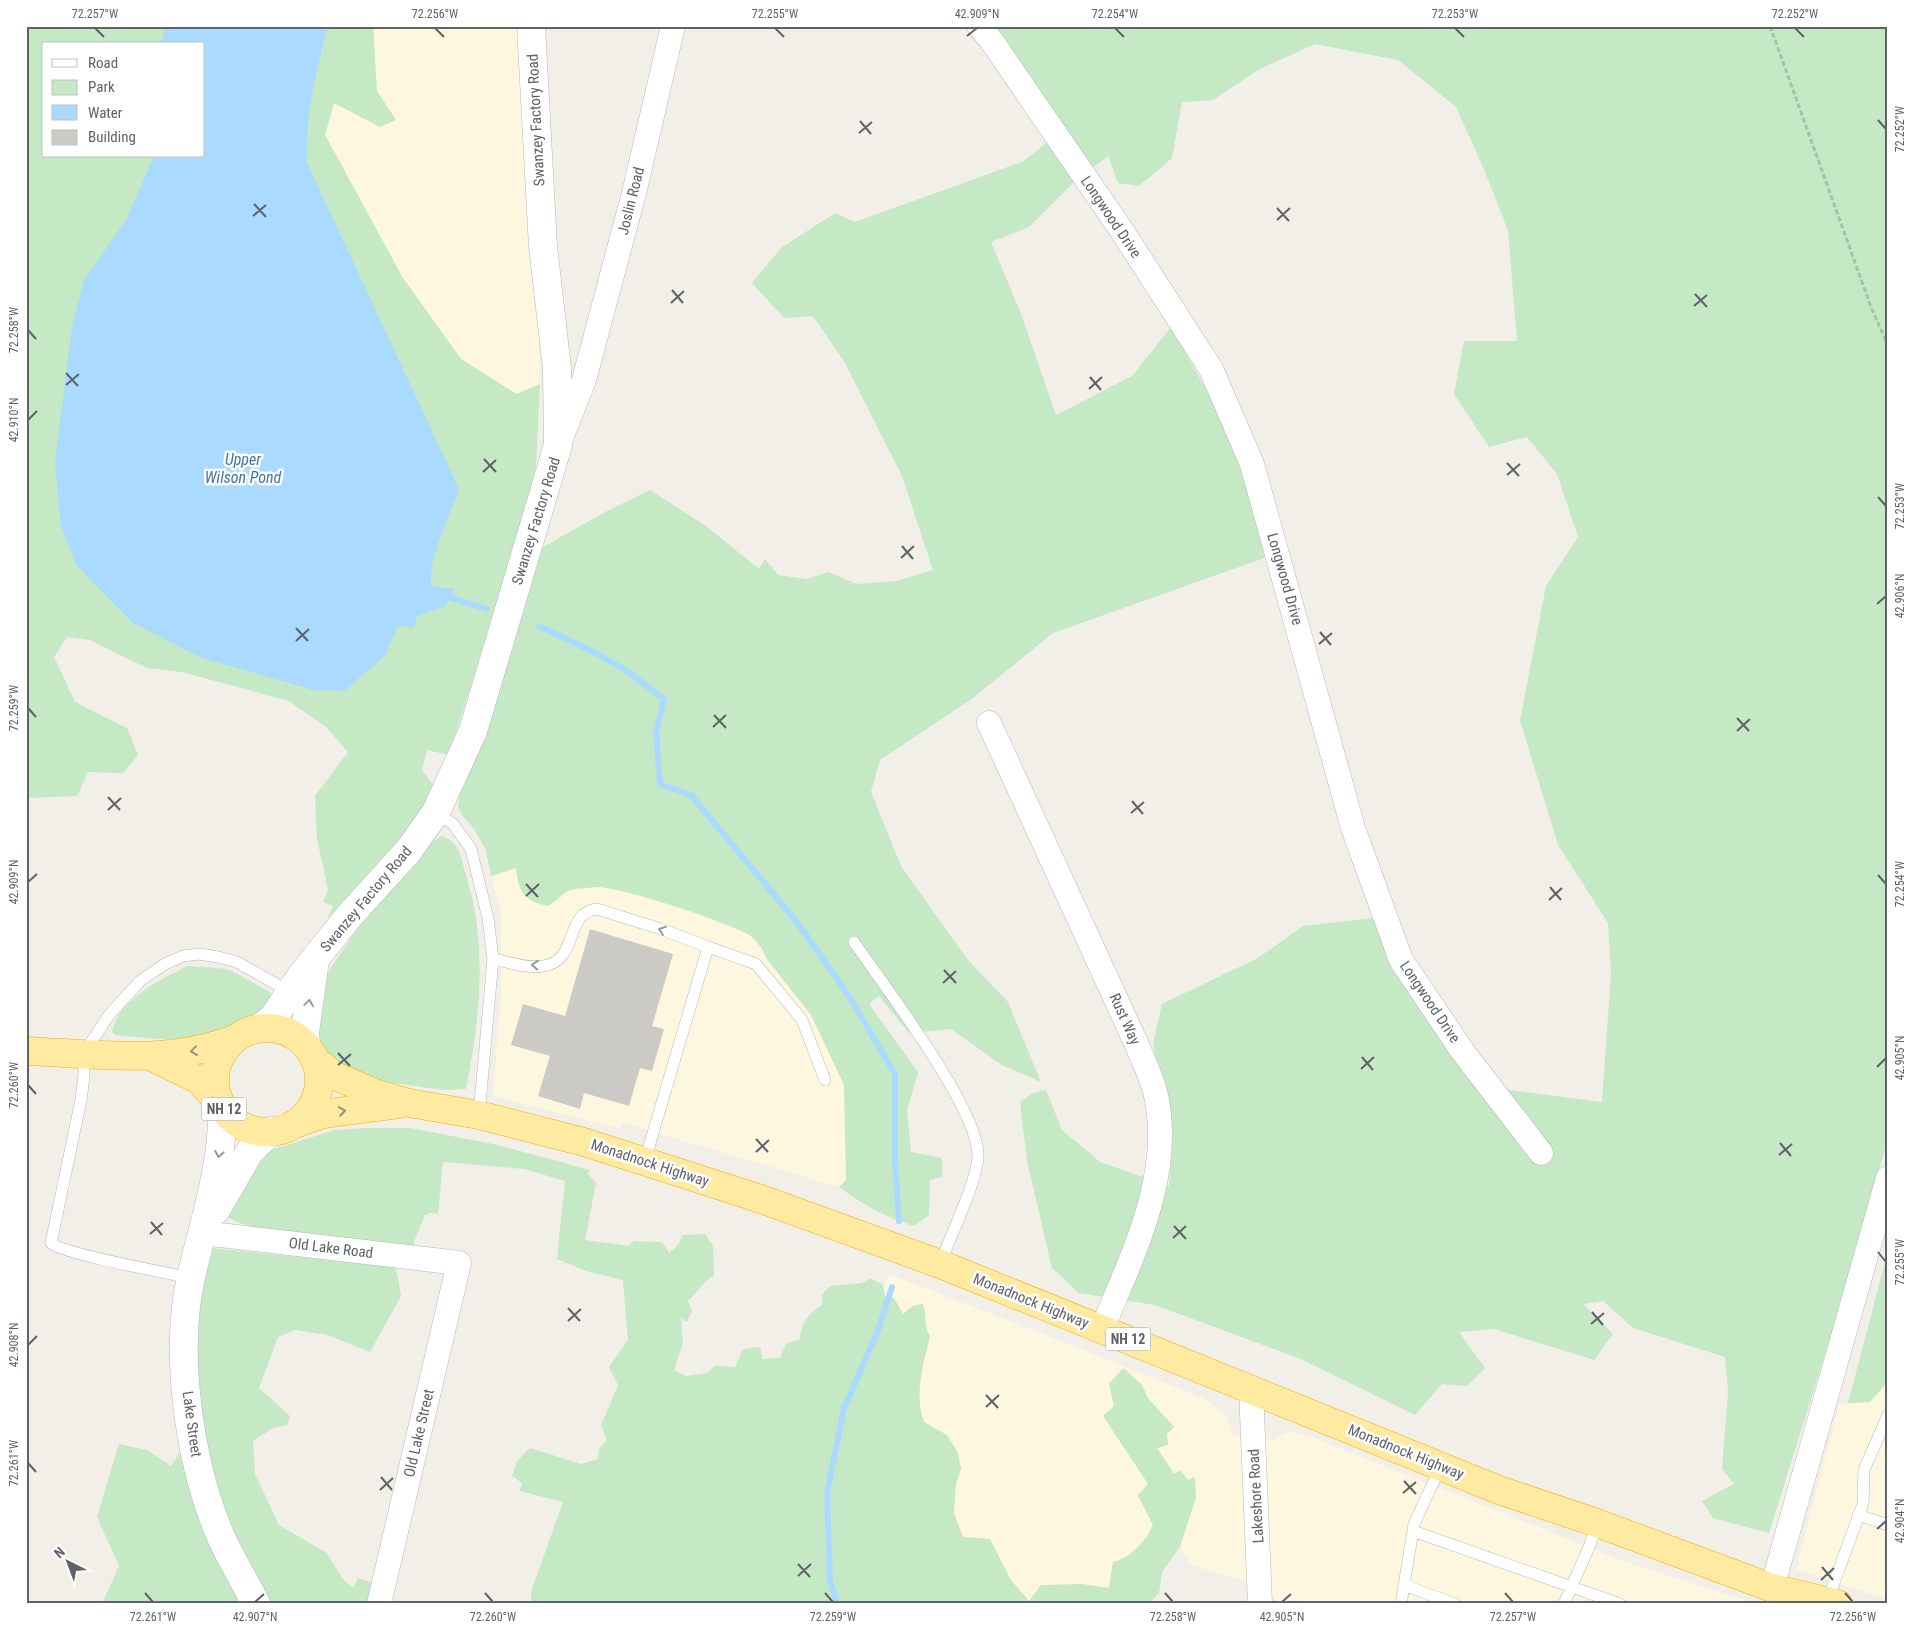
<svg xmlns="http://www.w3.org/2000/svg" width="1914" height="1630" viewBox="0 0 1914 1630" font-family="'Roboto Condensed',sans-serif">
  <style>
    .commercial { fill: #fef7e0 }
    .green { fill: #c5e8c5; fill-rule: evenodd }
    .water { fill: #aadaff }
    .lines { fill: none; stroke-linecap: round; stroke-linejoin: round }
    .stream { stroke: #aadaff; stroke-width: 6 }
    .building { fill: #cccac5 }
    .service-casing { stroke: #b5b8bc; stroke-width: 12 }
    .minor-casing { stroke: #b5b8bc; stroke-width: 25 }
    .tertiary-casing { stroke: #b5b8bc; stroke-width: 29 }
    .trunk-casing { stroke: #f9ab00; stroke-width: 29 }
    .path { stroke: #9cc7a9; stroke-width: 3; stroke-dasharray: 5 2.5; stroke-linecap: butt }
    .service { stroke: #fff; stroke-width: 11 }
    .minor { stroke: #fff; stroke-width: 24 }
    .tertiary { stroke: #fff; stroke-width: 28 }
    .trunk { stroke: #feeaa1; stroke-width: 28 }
    .oneway { stroke: #979a9d }
    .oneway2 { stroke: #97927c }
    .ticks { fill: none; stroke: #5f6368; stroke-width: 2 }
    .labels { text-anchor: middle; stroke-width: 5; stroke-linejoin: round; paint-order: stroke }
    .shield { fill: #fff; stroke: #8f9295; stroke-width: 1 }
    .shield-label { font-size: 14px; font-weight: bold; fill: #5f6368 }
    .street-label { font-size: 15px; fill: #5f6368; stroke: #fff }
    .water-label { font-size: 16px; font-style: italic; fill: #4174aa; stroke: #fff }
    .neatline { fill: none; stroke: #5f6368; stroke-width: 2 }
    .ticks-label { font-size: 12px; text-anchor: middle; fill: #5f6368 }
  </style>
  <rect width="100%" height="100%" fill="#f1efe8"/>
  <path class="commercial" d="M 373,26 L 519,26 L 538,294 L 540,384 L 517,394 L 461,359 L 403,278 L 325,134 L 334,103 L 379,127 L 395,120 L 377,91 Z
    M 516,868 L 531,902 L 548,906 L 559,900 L 568,891 L 599,887 L 638,895 L 688,911 L 749,935 L 762,948 L 766,958 L 811,1015 L 844,1085 L 846,1180 L 839,1187 L 623,1123 L 620,1129 L 496,1097 L 493,1094 L 501,998 L 501,911 L 491,876 Z
    M 889,1274 L 1023,1326 L 1186,1391 L 1211,1402 L 1227,1418 L 1233,1435 L 1275,1440 L 1283,1434 L 1291,1432 L 1311,1437 L 1626,1562 L 1757,1604 L 1302,1604 L 1295,1599 L 1291,1604 L 1283,1604 L 1243,1581 L 1192,1565 L 1180,1547 L 1196,1498 L 1195,1477 L 1188,1480 L 1180,1471 L 1174,1474 L 1157,1447 L 1174,1426 L 1148,1398 L 1142,1385 L 1125,1367 L 1109,1384 L 1139,1469 L 1148,1484 L 1138,1496 L 1153,1525 L 1148,1536 L 1125,1559 L 1113,1562 L 1109,1588 L 1082,1584 L 1029,1601 L 1011,1580 L 990,1539 L 963,1537 L 954,1513 L 956,1484 L 961,1468 L 947,1435 L 924,1422 L 918,1405 L 923,1366 L 930,1336 L 924,1325 L 926,1313 L 922,1304 L 913,1306 L 903,1314 L 894,1298 L 885,1296 L 883,1285 Z
    M 1888,1381 L 1888,1600 L 1796,1569 L 1839,1405 L 1870,1402 Z"/>
  <path class="green" d="M 26,26 L 373,26 L 377,91 L 396,120 L 380,127 L 334,103 L 325,135 L 403,278 L 461,359 L 517,394 L 540,384 L 536,466 L 527,507 L 449,755 L 427,750 L 422,770 L 434,786 L 421,813 L 405,838 L 327,919 L 333,906 L 323,902 L 328,890 L 317,838 L 315,796 L 348,752 L 326,727 L 289,701 L 182,672 L 147,668 L 90,640 L 67,637 L 54,657 L 75,702 L 127,728 L 138,755 L 123,773 L 88,772 L 77,796 L 26,798 ZM 44,44 L 204,44 L 204,156 L 44,156 Z
    M 991,26 L 1888,26 L 1888,1139 L 1837,1316 L 1769,1533 L 1713,1518 L 1702,1501 L 1734,1484 L 1722,1469 L 1728,1392 L 1725,1357 L 1633,1328 L 1603,1301 L 1583,1304 L 1613,1334 L 1594,1360 L 1494,1329 L 1459,1332 L 1485,1368 L 1467,1386 L 1442,1384 L 1415,1415 L 1301,1359 L 1155,1305 L 1079,1293 L 1052,1268 L 1027,1161 L 1020,1102 L 1033,1093 L 1046,1090 L 1062,1130 L 1100,1162 L 1169,1186 L 1173,1133 L 1153,1045 L 1162,1004 L 1258,958 L 1303,926 L 1374,918 L 1476,1086 L 1602,1102 L 1611,973 L 1608,923 L 1558,845 L 1520,720 L 1546,586 L 1578,537 L 1557,474 L 1527,437 L 1489,447 L 1454,394 L 1464,341 L 1517,341 L 1508,230 L 1483,167 L 1456,107 L 1398,60 L 1315,44 L 1258,70 L 1213,100 L 1182,102 L 1172,158 L 1139,186 L 1118,183 L 1108,156 L 1073,183 L 1029,227 L 991,242 L 1021,314 L 1056,415 L 1132,376 L 1171,327 L 1225,423 L 1270,556 L 1053,633 L 973,698 L 880,760 L 871,792 L 901,866 L 967,959 L 1008,1002 L 1041,1082 L 1002,1065 L 951,1029 L 909,1033 L 879,996 L 869,1004 L 918,1072 L 907,1110 L 911,1152 L 942,1158 L 942,1177 L 930,1180 L 929,1215 L 914,1226 C 886,1217 863,1205 839,1187 L 846,1180 L 844,1085 L 811,1015 L 766,958 C 763,949 758,942 751,936 C 733,923 618,886 597,887 C 589,888 578,888 570,890 C 564,892 555,902 548,906 C 523,900 519,893 516,868 L 491,876 L 486,850 L 474,829 L 462,815 L 458,807 L 460,790 L 541,548 L 607,511 L 650,490 L 706,526 L 759,569 L 765,559 L 778,575 L 807,579 L 828,572 L 857,584 L 896,581 L 933,570 L 902,476 L 844,361 L 813,316 L 784,318 L 752,283 L 781,248 L 835,213 L 855,222 L 1024,161 L 1062,130 L 1003,35 Z
    M 442,836 C 460,842 461,858 466,875 C 488,946 480,1017 466,1089 L 444,1090 L 357,1078 L 338,1069 L 316,1043 L 319,996 L 330,969 L 357,929 L 432,842 Z
    M 187,966 L 228,969 L 270,992 L 272,1002 C 257,1014 239,1030 219,1035 C 185,1044 149,1038 115,1035 L 112,1032 C 118,1000 160,980 187,966 Z
    M 366,1128 L 410,1128 L 498,1145 L 590,1170 L 588,1174 L 596,1183 L 585,1240 L 629,1246 L 634,1241 L 662,1242 L 669,1253 L 677,1246 L 683,1235 L 705,1234 L 713,1246 L 714,1276 C 702,1281 698,1293 688,1301 L 692,1311 L 687,1322 L 681,1318 L 683,1343 L 674,1370 L 686,1376 L 708,1373 L 714,1366 L 735,1367 L 743,1349 L 760,1347 L 763,1359 L 780,1358 L 786,1344 L 800,1339 C 800,1324 809,1313 822,1305 L 822,1295 L 830,1286 L 862,1283 L 870,1278 L 883,1285 L 885,1296 L 894,1298 L 903,1314 L 913,1306 L 923,1304 C 927,1316 923,1323 930,1336 C 923,1365 914,1393 924,1422 L 947,1435 L 957,1451 L 961,1468 L 956,1484 L 954,1513 L 963,1537 L 990,1539 L 1011,1580 L 1029,1601 L 1041,1585 L 1082,1584 L 1109,1588 L 1113,1562 C 1131,1558 1145,1542 1153,1525 L 1138,1495 L 1148,1484 L 1103,1416 L 1114,1406 L 1109,1384 L 1123,1368 L 1142,1385 L 1148,1398 L 1174,1427 L 1167,1434 L 1168,1445 L 1157,1448 L 1174,1474 L 1180,1470 L 1188,1480 L 1195,1477 L 1196,1497 L 1180,1547 L 1162,1572 L 1159,1593 L 1148,1604 L 531,1604 L 531,1592 L 563,1502 L 520,1491 L 522,1483 L 512,1476 L 517,1461 L 530,1448 L 581,1464 L 598,1459 L 599,1449 L 607,1440 L 601,1425 L 618,1385 L 609,1367 L 628,1340 L 623,1280 L 586,1271 L 557,1259 L 565,1181 L 524,1169 L 443,1162 L 438,1214 L 430,1213 L 425,1215 L 414,1241 L 414,1249 L 253,1227 L 236,1222 L 228,1217 L 235,1190 L 271,1150 L 335,1130 Z
    M 212,1248 L 396,1267 L 401,1296 L 370,1352 L 328,1335 L 295,1330 L 278,1337 L 259,1388 L 290,1416 L 288,1425 L 273,1428 L 253,1441 L 255,1474 L 279,1525 L 327,1553 L 342,1578 L 353,1588 L 358,1578 L 372,1583 L 367,1604 L 267,1604 L 236,1547 L 216,1487 L 197,1397 L 199,1298 Z
    M 1888,1251 L 1888,1381 L 1870,1402 L 1848,1403 Z
    M 119,1444 L 147,1450 L 171,1466 L 182,1449 L 206,1530 L 240,1604 L 102,1604 L 119,1566 L 97,1517 Z"/>
  <path class="water" d="M 166,26 L 328,26 C 316,71 305,116 307,163 L 459,489 C 449,520 429,553 431,586 L 455,589 L 445,606 L 417,616 L 414,628 L 398,625 L 385,656 L 344,691 L 313,690 L 202,658 L 133,623 L 76,565 L 61,526 L 55,463 L 72,327 L 84,281 L 127,218 L 154,156 L 204,156 L 204,44 L 161,44 Z"/>
  <g class="lines">
    <path class="stream" d="M 449,597 L 487,609
      M 539,626 L 596,653 L 628,672 L 664,699 L 656,732 L 660,784 L 691,795 L 796,921 L 849,996 L 895,1074 L 895,1163 L 899,1221
      M 837,1604 L 830,1580 L 827,1493 L 844,1408 L 877,1333 L 892,1287"/>
  </g>
  <path class="building" d="M 590,929 L 673,954 L 652,1026 L 664,1029 L 652,1071 L 640,1068 L 629,1106 L 584,1093 L 580,1109 L 538,1096 L 550,1056 L 511,1045 L 523,1004 L 565,1016 Z"/>
  <g class="lines">
    <g class="service-casing">
      <path id="service" d="M 436,812 L 453,824 L 471,849 L 488,918 L 493,959 L 479,1115
        M 854,942 C 884,986 976,1105 978,1154 C 979,1178 949,1239 940,1264
        M 493,959 C 508,962 528,969 543,966 C 580,961 563,913 597,909 L 661,929 L 708,947
        M 645,1160 L 708,947 L 756,964 L 802,1020 L 825,1080
        M 191,1278 C 168,1273 63,1254 51,1243 L 81,1100 L 84,1076 L 84,1053 L 109,1015 L 140,981 L 165,964 L 183,956 L 199,954 L 218,957 L 237,962 L 290,992
        M 1858,1515 L 1888,1525
        M 1413,1531 L 1620,1604
        M 1404,1585 L 1455,1604
        M 1827,1602 L 1863,1504 L 1864,1470 L 1888,1415
        M 1401,1604 L 1414,1524 L 1441,1466
        M 1564,1604 L 1590,1545 L 1597,1523"/>
    </g>
    <g class="minor-casing">
      <path id="minor" d="M 979,26 L 991,40 L 1122,231 L 1211,369 L 1252,464 L 1353,828 L 1401,960 L 1463,1052 L 1541,1153
        M 560,441 L 584,380 L 634,193 L 673,26
        M 989,723 L 1137,1045 C 1143,1060 1151,1076 1155,1091 C 1175,1173 1132,1256 1102,1329
        M 203,1233 L 459,1263 L 379,1604
        M 1251,1389 L 1260,1604
        M 1772,1588 L 1888,1178"/>
    </g>
    <g class="tertiary-casing">
      <path id="tertiary" d="M 260,1028 L 273,1018 L 301,976 L 350,915 L 409,850 L 436,812 L 473,731 L 558,445 L 557,368 L 543,247 L 531,26
        M 306,1046 L 305,1032 L 315,960
        M 222,1106 C 224,1164 204,1221 191,1277 C 174,1353 189,1458 218,1530 C 228,1555 244,1579 256,1604
        M 216,1210 L 250,1151 L 271,1131"/>
    </g>
    <g class="trunk-casing">
      <path id="trunk" d="M215 1080a52 52 0 1 1 104 0a52 52 0 1 1-104 0Z
        M 26,1051 C 96,1054 168,1065 234,1039
        M 152,1057 L 199,1080 L 221,1105
        M 314,1059 L 333,1075 L 377,1094 L 409,1103 L 479,1115 L 584,1142 L 758,1198 L 940,1264 L 1499,1490 L 1597,1523 L 1772,1588 L 1838,1604
        M 295,1124 L 323,1114 L 399,1104"/>
    </g>
    <path class="path" d="M 1770,26 L 1871,307 L 1888,346"/>
    <use href="#service" class="service"/>
    <use href="#minor" class="minor"/>
    <use href="#tertiary" class="tertiary"/>
    <use href="#trunk" class="trunk"/>
  </g>
  <defs><path id="oneway-chevron" d="M-2-3.5L2.5 0L-2 3.5" fill="none" stroke-width="1.6" stroke-linecap="round" stroke-linejoin="round" transform="scale(1.25)"/></defs>
  <g class="oneway">
    <use href="#oneway-chevron" transform="translate(662 930) rotate(-160)"/>
    <use href="#oneway-chevron" transform="translate(535 965) rotate(-175)"/>
    <use href="#oneway-chevron" transform="translate(309 1003) rotate(-82)"/>
    <use href="#oneway-chevron" transform="translate(219 1154) rotate(100)"/>
  </g>
  <g class="oneway2">
    <use href="#oneway-chevron" transform="translate(194 1051) rotate(173)"/>
    <use href="#oneway-chevron" transform="translate(342 1111) rotate(-9)"/>
  </g>
  <path class="ticks" d="M 95,28 L 104,37M 435,28 L 444,37M 775,28 L 784,37M 1115,28 L 1124,37M 1455,28 L 1464,37M 1795,28 L 1804,37M 967,36 L 977,28M 1878,120 L 1886,129M 860,121 L 871,134M 859,133 L 872,122M 254,204 L 266,217M 1277,208 L 1289,221M 253,216 L 266,205M 1277,220 L 1290,208M 672,290 L 683,303M 1695,294 L 1707,307M 671,303 L 684,291M 1694,306 L 1707,295M 28,330 L 36,339M 66,373 L 78,386M 1090,377 L 1101,390M 66,385 L 79,374M 1089,389 L 1102,377M 28,420 L 37,411M 484,459 L 496,472M 1507,463 L 1519,476M 483,472 L 496,460M 1507,475 L 1520,464M 1878,497 L 1886,506M 902,546 L 913,559M 901,558 L 914,546M 1877,604 L 1886,596M 296,628 L 308,641M 1320,632 L 1331,645M 296,641 L 309,629M 1319,644 L 1332,633M 28,708 L 36,717M 714,715 L 726,728M 1737,718 L 1749,731M 713,727 L 726,715M 1737,731 L 1750,719M 108,797 L 120,810M 1132,801 L 1143,814M 108,810 L 121,798M 1131,813 L 1144,802M 1878,875 L 1886,884M 28,882 L 37,874M 526,884 L 538,897M 1550,887 L 1561,900M 526,896 L 539,884M 1549,900 L 1562,888M 944,970 L 956,983M 943,983 L 956,971M 338,1053 L 350,1066M 1362,1057 L 1373,1070M 338,1065 L 351,1054M 1877,1067 L 1886,1058M 1361,1069 L 1374,1057M 28,1085 L 36,1094M 756,1139 L 768,1152M 1780,1143 L 1791,1156M 756,1152 L 769,1140M 1779,1155 L 1792,1144M 151,1222 L 162,1235M 1174,1226 L 1186,1239M 150,1234 L 163,1223M 1173,1238 L 1186,1226M 1878,1252 L 1886,1262M 568,1308 L 580,1321M 1592,1312 L 1603,1325M 568,1321 L 581,1309M 1591,1324 L 1604,1313M 28,1345 L 37,1336M 986,1395 L 998,1408M 986,1407 L 999,1395M 28,1463 L 36,1472M 381,1477 L 392,1490M 1404,1481 L 1416,1494M 380,1490 L 393,1478M 1403,1493 L 1416,1482M 1877,1529 L 1886,1521M 798,1564 L 810,1577M 1822,1567 L 1833,1580M 798,1576 L 811,1564M 1821,1580 L 1834,1568M 145,1593 L 153,1602M 485,1593 L 493,1602M 825,1593 L 833,1602M 1165,1593 L 1173,1602M 1505,1593 L 1513,1602M 1845,1593 L 1853,1602M 255,1602 L 264,1594M 1282,1602 L 1291,1594"/>
  <g class="labels">
    <g class="shield">
      <rect x="201.5" y="1097.5" width="45" height="23" rx="4"/>
      <rect x="1105.5" y="1327.5" width="45" height="23" rx="4"/>
    </g>
    <g class="shield-label">
      <text x="224" y="1114">NH 12</text>
      <text x="1128" y="1344">NH 12</text>
    </g>
    <g class="street-label">
      <text transform="translate(536 120) rotate(-93)" y="5">Swanzey Factory Road</text>
      <text transform="translate(631 201) rotate(-76)" y="5">Joslin Road</text>
      <text transform="translate(1111 217) rotate(56)" y="5">Longwood Drive</text>
      <text transform="translate(536 521) rotate(-73)" y="5">Swanzey Factory Road</text>
      <text transform="translate(1285 579) rotate(74)" y="5">Longwood Drive</text>
      <text transform="translate(366 899) rotate(-50)" y="5">Swanzey Factory Road</text>
      <text transform="translate(1430 1002) rotate(56)" y="5">Longwood Drive</text>
      <text transform="translate(1125 1019) rotate(66)" y="5">Rust Way</text>
      <text transform="translate(650 1163) rotate(18)" y="5">Monadnock Highway</text>
      <text transform="translate(331 1248) rotate(7)" y="5">Old Lake Road</text>
      <text transform="translate(1031 1301) rotate(22)" y="5">Monadnock Highway</text>
      <text transform="translate(192 1424) rotate(82)" y="5">Lake Street</text>
      <text transform="translate(419 1433) rotate(-77)" y="5">Old Lake Street</text>
      <text transform="translate(1406 1452) rotate(22)" y="5">Monadnock Highway</text>
      <text transform="translate(1256 1496) rotate(-93)" y="5">Lakeshore Road</text>
    </g>
    <g class="water-label">
      <text x="243" y="465">Upper<tspan x="243" dy="18">Wilson Pond</tspan></text>
    </g>
  </g>
  <rect width="1914" height="1630" fill="none" stroke="#ffffff" stroke-width="55"/>
  <rect x="42" y="42" width="162" height="115" fill="#ffffff" stroke="#bfc1c3"/>
  <rect x="52" y="59" width="25" height="8" fill="#ffffff" stroke="#bfc1c3"/>
  <text x="88" y="68" font-size="15" fill="#5f6368">Road</text>
  <rect x="52" y="80" width="25" height="15" fill="#c5e8c5" stroke="#bfc1c3"/>
  <text x="88" y="92" font-size="15" fill="#5f6368">Park</text>
  <rect x="52" y="105" width="25" height="15" fill="#aadaff" stroke="#bfc1c3"/>
  <text x="88" y="118" font-size="15" fill="#5f6368">Water</text>
  <rect x="52" y="130" width="25" height="15" fill="#cccac5" stroke="#bfc1c3"/>
  <text x="88" y="142" font-size="15" fill="#5f6368">Building</text>
  <g transform="translate(68 1562) rotate(318)" stroke="#ffffff" stroke-width="4" paint-order="stroke">
  <path d="M0-4L9 19L0 12L-9 19Z" fill="#5f6368"/>
  <text y="-8" font-size="14" font-weight="bold" text-anchor="middle" fill="#5f6368">N</text>
  </g>
  <rect x="28" y="28" width="1858" height="1574" class="neatline"/>
  <g class="ticks-label">
    <text x="95" y="18">72.257°W</text>
    <text x="435" y="18">72.256°W</text>
    <text x="775" y="18">72.255°W</text>
    <text x="977" y="18">42.909°N</text>
    <text x="1115" y="18">72.254°W</text>
    <text x="1455" y="18">72.253°W</text>
    <text x="1795" y="18">72.252°W</text>
    <text transform="translate(1900 129) rotate(-90)" y="4">72.252°W</text>
    <text transform="translate(14 330) rotate(-90)" y="4">72.258°W</text>
    <text transform="translate(14 420) rotate(-90)" y="4">42.910°N</text>
    <text transform="translate(1900 506) rotate(-90)" y="4">72.253°W</text>
    <text transform="translate(1900 596) rotate(-90)" y="4">42.906°N</text>
    <text transform="translate(14 708) rotate(-90)" y="4">72.259°W</text>
    <text transform="translate(14 882) rotate(-90)" y="4">42.909°N</text>
    <text transform="translate(1900 884) rotate(-90)" y="4">72.254°W</text>
    <text transform="translate(1900 1058) rotate(-90)" y="4">42.905°N</text>
    <text transform="translate(14 1085) rotate(-90)" y="4">72.260°W</text>
    <text transform="translate(1900 1262) rotate(-90)" y="4">72.255°W</text>
    <text transform="translate(14 1345) rotate(-90)" y="4">42.908°N</text>
    <text transform="translate(14 1463) rotate(-90)" y="4">72.261°W</text>
    <text transform="translate(1900 1521) rotate(-90)" y="4">42.904°N</text>
    <text x="153" y="1621">72.261°W</text>
    <text x="255" y="1621">42.907°N</text>
    <text x="493" y="1621">72.260°W</text>
    <text x="833" y="1621">72.259°W</text>
    <text x="1173" y="1621">72.258°W</text>
    <text x="1282" y="1621">42.905°N</text>
    <text x="1513" y="1621">72.257°W</text>
    <text x="1853" y="1621">72.256°W</text>
  </g>
</svg>
